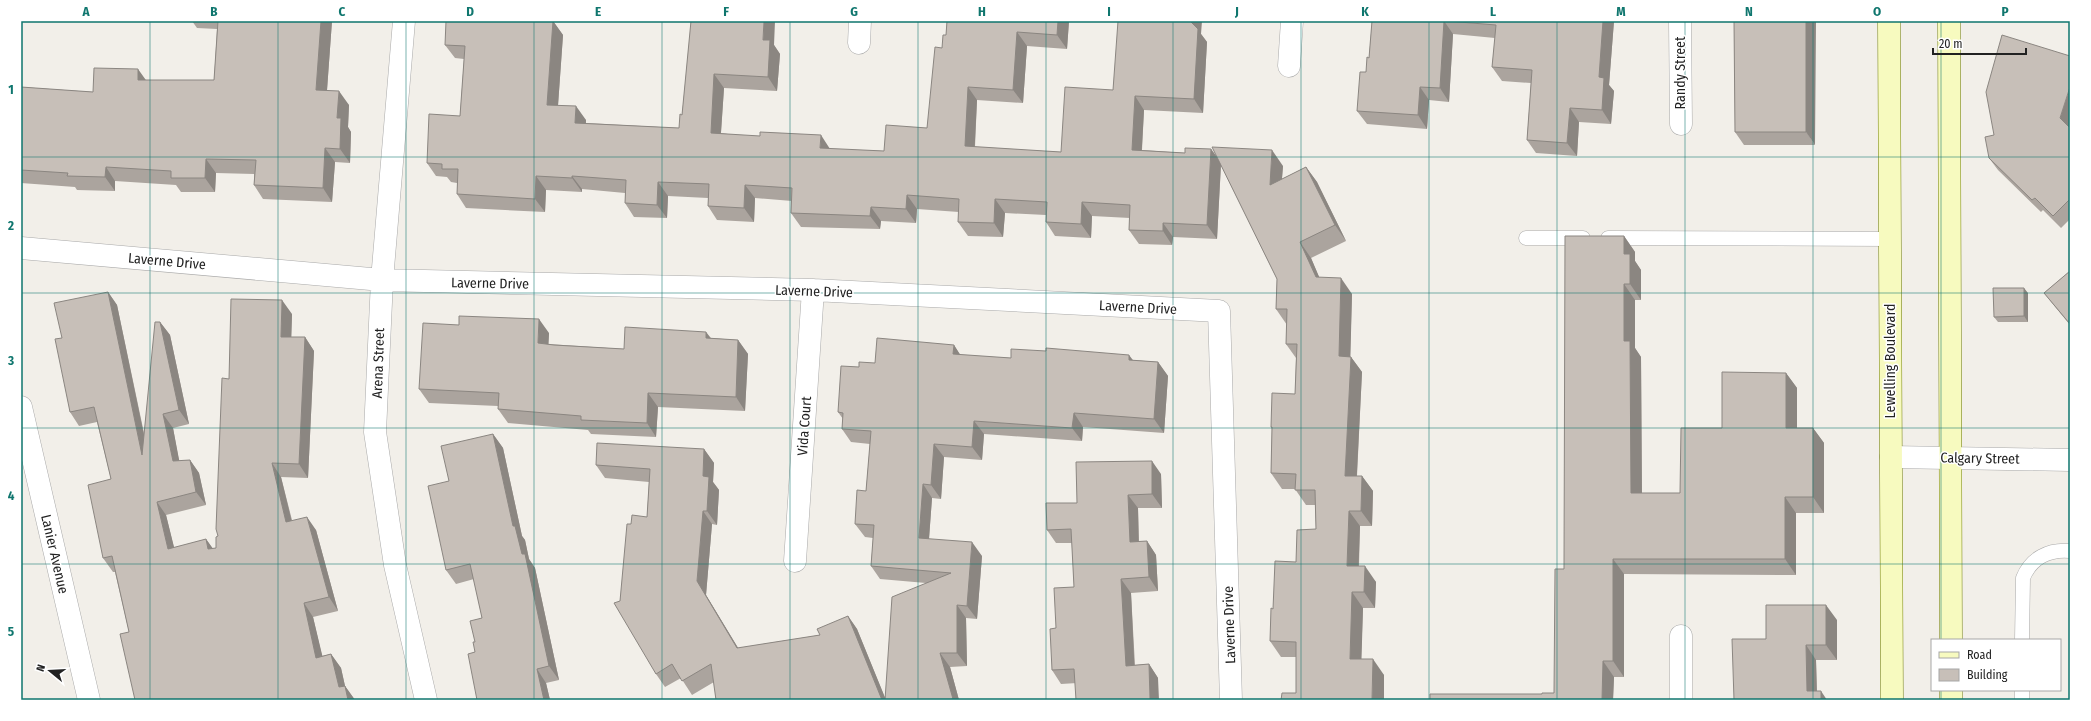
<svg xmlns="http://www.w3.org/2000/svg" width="2091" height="721" viewBox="0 0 2091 721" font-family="'Fira Sans Condensed',sans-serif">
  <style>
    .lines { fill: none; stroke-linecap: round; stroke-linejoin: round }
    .lane-casing { stroke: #a9a9a9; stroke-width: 15 }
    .street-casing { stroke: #a9a9a9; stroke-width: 23 }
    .secondary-casing { stroke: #707d05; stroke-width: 23 }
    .lane { stroke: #fff; stroke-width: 14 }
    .street { stroke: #fff; stroke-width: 22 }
    .secondary { stroke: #f7fabf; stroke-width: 22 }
    .wall { fill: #aba49e }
    .shaded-wall { fill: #8b8681 }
    .building { fill: #c7bfb8; stroke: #8b8681 }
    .grid { fill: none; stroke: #0f766e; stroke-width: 1; stroke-opacity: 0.55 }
    .labels { text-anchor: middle; stroke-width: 3; stroke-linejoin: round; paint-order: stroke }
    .street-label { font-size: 14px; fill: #222; stroke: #fff }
    .neatline { fill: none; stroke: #0f766e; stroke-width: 1.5 }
    .grid-label { font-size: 13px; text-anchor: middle; font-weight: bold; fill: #0f766e }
  </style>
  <rect width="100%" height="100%" fill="#f2efe9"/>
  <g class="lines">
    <g class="lane-casing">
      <path id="lane" d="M 1526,238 L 1583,238
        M 1608,238 L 1890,239
        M 2022,640 L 2023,578 C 2031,558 2049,549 2070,551
        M 2022,700 L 2022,690"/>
    </g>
    <g class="street-casing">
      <path id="street" d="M 404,21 L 382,280 L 375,432 L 395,565 L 426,700
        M 1680,21 L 1681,124
        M 859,43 L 860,21
        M 1289,66 L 1292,21
        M 21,248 L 382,280 L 813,290 L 1219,311 L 1231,700
        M 21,407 L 89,700
        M 1891,457 L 2070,460
        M 795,561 L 813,290
        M 1681,636 L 1681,700"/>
    </g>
    <g class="secondary-casing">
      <path id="secondary" d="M 1889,21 L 1892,700
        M 1949,21 L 1951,640
        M 1951,690 L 1951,700"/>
    </g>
    <use href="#lane" class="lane"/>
    <use href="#street" class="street"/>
    <use href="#secondary" class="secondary"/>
  </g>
  <path class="wall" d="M 192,21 L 332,21 L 327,90 L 349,105 L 348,127 L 351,132 L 350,163 L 335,162 L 332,202 L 263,199 L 254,185 L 254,174 L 216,173 L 215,192 L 181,192 L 176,185 L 115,181 L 115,191 L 77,190 L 75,187 L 21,183 L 21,87 L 93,92 L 145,80 L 214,80 L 217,29 L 197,28 Z
    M 553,21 L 563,35 L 558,106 L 586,120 L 586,123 L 679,128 L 682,115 L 690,35 L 774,45 L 780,54 L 777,91 L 724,88 L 721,133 L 830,149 L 884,151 L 927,128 L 942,48 L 946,35 L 947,21 L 1069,21 L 1067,49 L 1027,46 L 1023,103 L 977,100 L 975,147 L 1061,152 L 1113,90 L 1201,34 L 1207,42 L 1203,113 L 1144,110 L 1142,150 L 1185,153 L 1211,149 L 1217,157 L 1283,166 L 1282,179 L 1306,167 L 1317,182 L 1346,241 L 1311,258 L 1319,277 L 1352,294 L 1350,357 L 1351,357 L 1362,372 L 1357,476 L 1362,476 L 1373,491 L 1372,526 L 1360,526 L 1359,566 L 1376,582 L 1375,608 L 1363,608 L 1361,659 L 1384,675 L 1296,693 L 1296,657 L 1281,657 L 1270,641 L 1273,609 L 1296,562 L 1316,529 L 1315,505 L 1306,505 L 1295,489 L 1282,489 L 1271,473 L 1272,429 L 1271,427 L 1295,394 L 1296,358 L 1286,344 L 1287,325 L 1276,309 L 1277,279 L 1221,165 L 1217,239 L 1173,237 L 1172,245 L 1139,244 L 1129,230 L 1130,218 L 1092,216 L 1091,238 L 1055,236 L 1046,222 L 1046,215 L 1005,213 L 1003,237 L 968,236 L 958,222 L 959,212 L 917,209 L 916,223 L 881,221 L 880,229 L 801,227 L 791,213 L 792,201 L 755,198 L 754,222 L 717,220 L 708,206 L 708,198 L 668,196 L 667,218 L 634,217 L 625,203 L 625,193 L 582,189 L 582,192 L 546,190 L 545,212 L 466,208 L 457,194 L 457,183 L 451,182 L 447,177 L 436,176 L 427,163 L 460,116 L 464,59 L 455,58 L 445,45 Z
    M 1372,21 L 1614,21 L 1609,85 L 1614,91 L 1611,124 L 1579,122 L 1577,156 L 1536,153 L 1527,140 L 1531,83 L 1502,81 L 1492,67 L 1495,38 L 1453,34 L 1449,102 L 1429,100 L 1427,129 L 1367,124 L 1357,111 L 1369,58 Z
    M 1734,21 L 1815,145 L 1744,145 L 1735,132 Z
    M 2070,126 L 2070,219 L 2061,228 L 2043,210 L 2041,212 L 1998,170 L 1989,158 L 1994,135 Z
    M 1624,236 L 1635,252 L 1635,261 L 1641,270 L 1641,300 L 1635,300 L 1635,348 L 1641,357 L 1642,493 L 1680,493 L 1722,428 L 1786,373 L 1797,388 L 1797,428 L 1813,428 L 1824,443 L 1824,513 L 1796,513 L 1796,575 L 1624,574 L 1624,677 L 1614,677 L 1613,700 L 1542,694 L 1554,693 L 1564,569 Z
    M 2070,271 L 2070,325 L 2052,303 L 2044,293 Z
    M 108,292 L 117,305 L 144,433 L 160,322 L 170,335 L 189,424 L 173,428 L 179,461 L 190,460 L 199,473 L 206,505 L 166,515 L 174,548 L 206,539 L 213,549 L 216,548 L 218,536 L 229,379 L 292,314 L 291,337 L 305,337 L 314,351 L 308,478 L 281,477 L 292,520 L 316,530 L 338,611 L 313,617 L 322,656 L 331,654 L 341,668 L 345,686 L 355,700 L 135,700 L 129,632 L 115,572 L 113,572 L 103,558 L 111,479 L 97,422 L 79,426 L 70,412 L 62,338 Z
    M 2028,293 L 2028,322 L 1998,322 L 1994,317 Z
    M 706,332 L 711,338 L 738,340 L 748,354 L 745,411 L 658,407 L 656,437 L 591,434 L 588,430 L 508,423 L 498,409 L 498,406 L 429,403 L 419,389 L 549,333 L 548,344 L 624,349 Z
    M 954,345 L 960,355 L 1011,358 L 1133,360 L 1158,362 L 1168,376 L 1164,433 L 1083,427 L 1082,441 L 984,434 L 982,460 L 944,457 L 941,499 L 932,498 L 929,539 L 982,556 L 977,619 L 966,618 L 967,666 L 950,667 L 959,700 L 716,700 L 714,682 L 692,695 L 681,678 L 665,687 L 656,674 L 620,601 L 631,524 L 647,517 L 649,482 L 605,478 L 596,465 L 704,449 L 714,463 L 713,482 L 719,490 L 717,525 L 712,524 L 706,595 L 738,648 L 820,635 L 848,616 L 857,629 L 885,698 L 926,583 L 880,579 L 871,566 L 873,538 L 865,537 L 855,524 L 866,491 L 870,444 L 851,442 L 842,429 L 843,419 L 838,412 L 859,367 L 875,363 Z
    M 493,434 L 503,448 L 522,536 L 525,540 L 529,559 L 535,568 L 559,680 L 546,683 L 550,700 L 477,700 L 475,642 L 482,618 L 474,579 L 456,584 L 446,570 L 449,481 Z
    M 1161,474 L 1162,508 L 1138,508 L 1139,542 L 1147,541 L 1156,555 L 1158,591 L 1131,593 L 1135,665 L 1149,664 L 1158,678 L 1061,684 L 1052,670 L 1056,628 L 1074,587 L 1072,543 L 1056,543 L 1047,530 L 1077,503 Z
    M 1837,620 L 1837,660 L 1816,660 L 1817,691 L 1734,700 L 1766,639 Z"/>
  <path class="shaded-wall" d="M 321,21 L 332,21 L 326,104 L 316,90 Z
    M 553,21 L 563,35 L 557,119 L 547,105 Z
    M 764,21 L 775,21 L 774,45 L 780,54 L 777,91 L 768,77 L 763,40 Z
    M 1058,21 L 1069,21 L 1067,49 L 1057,35 Z
    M 1192,21 L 1202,21 L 1201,34 L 1207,42 L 1203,113 L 1194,99 Z
    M 1444,21 L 1453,34 L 1449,102 L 1440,88 Z
    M 1603,21 L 1614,21 L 1609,85 L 1614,91 L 1611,124 L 1602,110 L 1599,77 Z
    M 1806,21 L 1816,21 L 1815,145 L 1806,132 Z
    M 1017,32 L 1027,46 L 1023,103 L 1013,90 Z
    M 138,69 L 148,83 L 138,80 Z
    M 714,74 L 724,88 L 720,146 L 711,133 Z
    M 968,87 L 977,100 L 974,160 L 965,146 Z
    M 1420,87 L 1429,100 L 1427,129 L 1418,115 Z
    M 2070,87 L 2070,126 L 2069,130 L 2060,118 Z
    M 339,91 L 349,105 L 348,127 L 351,132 L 350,163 L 340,149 L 337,118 Z
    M 1135,96 L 1144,110 L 1141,163 L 1132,150 Z
    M 576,106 L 586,120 L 585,136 L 575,123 Z
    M 1570,108 L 1579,122 L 1577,156 L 1567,143 Z
    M 821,135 L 830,149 L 820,148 Z
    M 325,148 L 335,162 L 332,202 L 323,188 Z
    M 1211,149 L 1221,163 L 1217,239 L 1207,225 Z
    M 1272,150 L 1283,166 L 1280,201 L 1270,185 Z
    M 206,159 L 216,173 L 215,192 L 205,178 Z
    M 106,167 L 115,181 L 115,191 L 105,177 Z
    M 1306,167 L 1317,182 L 1346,241 L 1335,225 Z
    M 536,176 L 546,190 L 545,212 L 535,199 Z
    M 572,176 L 582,189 L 582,192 L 572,178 Z
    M 658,182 L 668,196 L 667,218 L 657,205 Z
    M 745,185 L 755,198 L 754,222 L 744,208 Z
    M 907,195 L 917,209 L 916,223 L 906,209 Z
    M 995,199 L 1005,213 L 1003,237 L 994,223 Z
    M 1082,202 L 1092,216 L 1091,238 L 1081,224 Z
    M 871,207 L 881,221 L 880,229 L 870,216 Z
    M 1163,223 L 1173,237 L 1172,245 L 1163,231 Z
    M 1624,236 L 1635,252 L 1635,261 L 1641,270 L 1641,300 L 1630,284 L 1624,254 Z
    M 1300,242 L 1311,258 L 1326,293 L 1316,277 Z
    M 1341,278 L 1352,294 L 1350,372 L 1339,356 Z
    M 1624,284 L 1635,300 L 1635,348 L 1641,357 L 1642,509 L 1631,493 L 1624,341 Z
    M 2024,288 L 2028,293 L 2028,322 L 2024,316 Z
    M 108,292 L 117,305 L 151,469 L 142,455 Z
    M 282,300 L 292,314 L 291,350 L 281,337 Z
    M 539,319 L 549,333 L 548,357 L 538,343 Z
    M 160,322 L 170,335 L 189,424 L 179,410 Z
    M 706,332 L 716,346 L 706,338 Z
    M 305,337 L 314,351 L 308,478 L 299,464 Z
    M 738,340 L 748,354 L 745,411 L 736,397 Z
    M 954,345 L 963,359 L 953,354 Z
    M 1129,355 L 1139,368 L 1129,360 Z
    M 1351,357 L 1362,372 L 1356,491 L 1345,476 Z
    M 1158,362 L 1168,376 L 1164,433 L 1154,419 Z
    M 1786,373 L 1797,388 L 1797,443 L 1786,428 Z
    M 648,393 L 658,407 L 656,437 L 647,423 Z
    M 1074,413 L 1083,427 L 1082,441 L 1072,428 Z
    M 163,414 L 173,428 L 182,475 L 173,461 Z
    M 974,421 L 984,434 L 982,460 L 972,447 Z
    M 1813,428 L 1824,443 L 1824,513 L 1813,497 Z
    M 493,434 L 503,448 L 522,536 L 525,540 L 529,559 L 535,568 L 559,680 L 549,666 L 513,526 Z
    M 934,444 L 944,457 L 941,499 L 931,485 Z
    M 704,449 L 714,463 L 713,482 L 719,490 L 717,525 L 707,511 L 703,476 Z
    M 190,460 L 199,473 L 206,505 L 196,492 Z
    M 1152,461 L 1161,474 L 1162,508 L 1152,494 Z
    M 272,463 L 281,477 L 295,535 L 286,522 Z
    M 1362,476 L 1373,491 L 1372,526 L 1361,511 Z
    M 923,484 L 932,498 L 928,552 L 919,538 Z
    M 1128,495 L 1138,508 L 1139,556 L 1130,542 Z
    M 1785,497 L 1796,513 L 1796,575 L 1785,559 Z
    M 157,502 L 166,515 L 178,563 L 168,549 Z
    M 703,511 L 712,524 L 706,595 L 746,661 L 737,648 L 697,581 Z
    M 1349,511 L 1360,526 L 1358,581 L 1347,566 Z
    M 307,517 L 316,530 L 338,611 L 329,597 Z
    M 206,539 L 216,553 L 208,549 Z
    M 1147,541 L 1156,555 L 1158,591 L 1149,577 Z
    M 972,542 L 982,556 L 977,619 L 967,606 Z
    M 1613,559 L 1624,574 L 1624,677 L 1613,661 Z
    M 1365,566 L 1376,582 L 1375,608 L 1364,592 Z
    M 1121,579 L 1131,593 L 1135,679 L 1126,666 Z
    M 1352,592 L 1363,608 L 1361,675 L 1350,659 Z
    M 304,603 L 313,617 L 326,671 L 316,658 Z
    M 957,605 L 966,618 L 967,666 L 957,653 Z
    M 1826,605 L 1837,620 L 1837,660 L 1826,645 Z
    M 848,616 L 857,629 L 886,700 L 882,700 Z
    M 1806,645 L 1816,660 L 1817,700 L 1807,691 Z
    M 940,653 L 950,667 L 959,700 L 954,700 L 953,699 Z
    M 331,654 L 341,668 L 345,686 L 355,700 L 348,700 L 339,687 Z
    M 1373,659 L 1384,675 L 1384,700 L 1372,700 Z
    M 1603,661 L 1614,677 L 1613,700 L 1602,700 Z
    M 1149,664 L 1158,678 L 1159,700 L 1150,700 Z
    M 537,669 L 546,683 L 550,700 L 544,700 Z
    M 1821,691 L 1827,700 L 1821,700 Z"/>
  <path class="building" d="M 218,21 L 321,21 L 316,90 L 339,91 L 337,118 L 341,118 L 340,149 L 325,148 L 323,188 L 254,185 L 256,160 L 206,159 L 205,178 L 171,178 L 171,171 L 106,167 L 105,177 L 67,176 L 68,173 L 21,170 L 21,87 L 93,92 L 94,68 L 138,69 L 138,80 L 214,80 Z
    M 446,21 L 553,21 L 547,105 L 576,106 L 575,123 L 679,128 L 680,114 L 682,115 L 691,21 L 764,21 L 763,40 L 770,40 L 768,77 L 714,74 L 711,133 L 760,136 L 760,132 L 821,135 L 820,148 L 884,151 L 886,125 L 927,128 L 935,47 L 942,48 L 943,35 L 946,35 L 947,21 L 1058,21 L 1057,35 L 1017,32 L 1013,90 L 968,87 L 965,146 L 1061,152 L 1065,87 L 1113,90 L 1118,21 L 1192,21 L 1191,22 L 1198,29 L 1194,99 L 1135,96 L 1132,150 L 1185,153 L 1185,148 L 1211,149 L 1207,225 L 1163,223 L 1163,231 L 1129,230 L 1130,205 L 1082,202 L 1081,224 L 1046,222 L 1047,202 L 995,199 L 994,223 L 958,222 L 959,199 L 907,195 L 906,209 L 871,207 L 870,216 L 791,213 L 792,188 L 745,185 L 744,208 L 708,206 L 709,184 L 658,182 L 657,205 L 625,203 L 626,180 L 572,176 L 572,178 L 536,176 L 535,199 L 457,194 L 458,169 L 442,169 L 442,164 L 427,163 L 429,114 L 460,116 L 465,46 L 445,45 Z
    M 1372,21 L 1444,21 L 1440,88 L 1420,87 L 1418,115 L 1357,111 L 1360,72 L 1366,72 L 1367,57 L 1369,58 Z
    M 1447,21 L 1603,21 L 1599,77 L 1604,78 L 1602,110 L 1570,108 L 1567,143 L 1527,140 L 1532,70 L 1492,67 L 1496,25 Z
    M 1734,21 L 1806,21 L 1806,132 L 1735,132 Z
    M 2002,35 L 2070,56 L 2070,87 L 2060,118 L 2070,128 L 2070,199 L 2053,216 L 2035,198 L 2032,200 L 1989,158 L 1985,137 L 1994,135 L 1986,92 Z
    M 1212,147 L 1272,150 L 1270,185 L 1306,167 L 1335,225 L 1300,242 L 1316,277 L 1341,278 L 1339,356 L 1351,357 L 1345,476 L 1362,476 L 1361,511 L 1349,511 L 1347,566 L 1365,566 L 1364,592 L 1352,592 L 1350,659 L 1373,659 L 1372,700 L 1281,700 L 1282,693 L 1296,693 L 1296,642 L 1270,641 L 1271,608 L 1273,609 L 1275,561 L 1296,562 L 1297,530 L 1316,529 L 1315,490 L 1295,490 L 1296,474 L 1271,473 L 1272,427 L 1271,427 L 1272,393 L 1295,394 L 1297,344 L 1286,344 L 1287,309 L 1276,309 L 1277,279 Z
    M 1565,236 L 1624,236 L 1624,254 L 1630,254 L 1630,284 L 1624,284 L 1624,341 L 1630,341 L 1631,493 L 1680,493 L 1681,428 L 1722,428 L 1722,372 L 1786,373 L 1786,428 L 1813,428 L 1813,497 L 1785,497 L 1785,559 L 1613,559 L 1613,661 L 1603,661 L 1602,700 L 1430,700 L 1430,694 L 1542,694 L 1542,693 L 1554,693 L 1555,569 L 1564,569 Z
    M 2070,271 L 2070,324 L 2044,293 Z
    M 1993,288 L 2024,288 L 2024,316 L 1994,317 Z
    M 108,292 L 142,455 L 155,322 L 160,322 L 179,410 L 163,414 L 173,461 L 190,460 L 196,492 L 157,502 L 168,549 L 206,539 L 208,549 L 216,548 L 216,537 L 218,536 L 216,529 L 222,378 L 229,379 L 231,299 L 282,300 L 281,337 L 305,337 L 299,464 L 272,463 L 286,522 L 307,517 L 329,597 L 304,603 L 316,658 L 331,654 L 339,687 L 345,686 L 348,700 L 135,700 L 120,634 L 129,632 L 112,556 L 103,558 L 88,485 L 111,479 L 94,407 L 70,412 L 55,339 L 62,338 L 54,303 Z
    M 459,316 L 539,319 L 538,343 L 554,345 L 624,349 L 625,327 L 706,332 L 706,338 L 738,340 L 736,397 L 648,393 L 647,423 L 581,420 L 581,416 L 498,409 L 499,393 L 419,389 L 423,323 L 459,325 Z
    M 877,338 L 954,345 L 953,354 L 1011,358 L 1011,349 L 1046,351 L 1046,348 L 1129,355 L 1129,360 L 1158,362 L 1154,419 L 1074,413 L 1072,428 L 974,421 L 972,447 L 934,444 L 931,485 L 923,484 L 919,538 L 972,542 L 967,606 L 957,605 L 957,653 L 940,653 L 953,699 L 947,700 L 885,700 L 892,597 L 951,573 L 871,566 L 874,525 L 855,524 L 857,490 L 866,491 L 871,431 L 842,429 L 843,413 L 838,412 L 841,366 L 859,367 L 859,362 L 875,363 Z
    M 493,434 L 513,526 L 515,526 L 522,554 L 525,554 L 549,666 L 537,669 L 544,700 L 477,700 L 468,654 L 475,652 L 473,642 L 475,642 L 470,621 L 482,618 L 470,564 L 446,570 L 428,486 L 449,481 L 441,446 Z
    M 597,443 L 704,449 L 703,476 L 709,477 L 707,511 L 703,511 L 697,581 L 737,648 L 820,635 L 817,629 L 848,616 L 882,700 L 716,700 L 711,664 L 682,681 L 672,664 L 656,674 L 614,603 L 620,601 L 627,524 L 631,524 L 632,515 L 647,517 L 650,469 L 596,465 Z
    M 1152,461 L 1152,494 L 1128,495 L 1130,542 L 1147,541 L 1149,577 L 1121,579 L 1126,666 L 1149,664 L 1150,700 L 1076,700 L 1074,669 L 1052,670 L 1050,629 L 1056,628 L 1054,588 L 1074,587 L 1071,529 L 1047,530 L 1046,503 L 1077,503 L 1076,462 Z
    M 1766,605 L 1826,605 L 1826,645 L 1806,645 L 1807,691 L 1821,691 L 1821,700 L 1734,700 L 1732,639 L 1766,639 Z"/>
  <path class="grid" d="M 150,21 L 150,700M 278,21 L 278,700M 406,21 L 406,700M 534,21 L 534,700M 662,21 L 662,700M 790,21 L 790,700M 918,21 L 918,700M 1046,21 L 1046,700M 1173,21 L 1173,700M 1301,21 L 1301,700M 1429,21 L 1429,700M 1557,21 L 1557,700M 1685,21 L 1685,700M 1813,21 L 1813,700M 1941,21 L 1941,640M 21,157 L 2070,157M 21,293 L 2070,293M 21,428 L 2070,428M 21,564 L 2070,564M 1941,690 L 1941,700"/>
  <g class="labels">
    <g class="street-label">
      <text transform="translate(1680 73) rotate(-90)" y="5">Randy Street</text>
      <text transform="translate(167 261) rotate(5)" y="5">Laverne Drive</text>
      <text transform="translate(490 283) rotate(1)" y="5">Laverne Drive</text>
      <text transform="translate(814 291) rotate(2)" y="5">Laverne Drive</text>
      <text transform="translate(1138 307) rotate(3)" y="5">Laverne Drive</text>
      <text transform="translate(1890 361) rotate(-90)" y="5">Lewelling Boulevard</text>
      <text transform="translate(378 363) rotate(-88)" y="5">Arena Street</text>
      <text transform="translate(804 426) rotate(-86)" y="5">Vida Court</text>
      <text transform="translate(1980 458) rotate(1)" y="5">Calgary Street</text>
      <text transform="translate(55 554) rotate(77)" y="5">Lanier Avenue</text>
      <text transform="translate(1229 625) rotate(-92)" y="5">Laverne Drive</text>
    </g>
  </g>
  <rect width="2091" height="721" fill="none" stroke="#ffffff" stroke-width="44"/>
  <rect x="1931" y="639" width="130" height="52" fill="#ffffff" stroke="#a7a7a7"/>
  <rect x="1939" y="652" width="20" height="6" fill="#f7fabf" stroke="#a7a7a7"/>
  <text x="1967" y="659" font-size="12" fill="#222222">Road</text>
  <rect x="1939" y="669" width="20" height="12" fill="#c7bfb8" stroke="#a7a7a7"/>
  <text x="1967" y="679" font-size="12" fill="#222222">Building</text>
  <g transform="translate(50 671) rotate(288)" stroke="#ffffff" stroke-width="3" paint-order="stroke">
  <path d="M0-3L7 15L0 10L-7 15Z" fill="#222222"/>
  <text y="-6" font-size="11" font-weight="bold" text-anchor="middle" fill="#222222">N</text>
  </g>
  <path d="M1933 48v6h93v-6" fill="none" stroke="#222222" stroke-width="2"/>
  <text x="1939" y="48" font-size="12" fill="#222222" stroke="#ffffff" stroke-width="3" paint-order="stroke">20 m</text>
  <rect x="22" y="22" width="2047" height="677" class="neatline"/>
  <g class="grid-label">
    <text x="86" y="16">A</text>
    <text x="214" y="16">B</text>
    <text x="342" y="16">C</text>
    <text x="470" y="16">D</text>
    <text x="598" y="16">E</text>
    <text x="726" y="16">F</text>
    <text x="854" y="16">G</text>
    <text x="982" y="16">H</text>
    <text x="1109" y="16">I</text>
    <text x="1237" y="16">J</text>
    <text x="1365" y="16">K</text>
    <text x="1493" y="16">L</text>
    <text x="1621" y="16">M</text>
    <text x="1749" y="16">N</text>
    <text x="1877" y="16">O</text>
    <text x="2005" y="16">P</text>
    <text x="11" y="94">1</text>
    <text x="11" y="230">2</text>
    <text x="11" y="365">3</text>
    <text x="11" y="500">4</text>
    <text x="11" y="636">5</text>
  </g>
</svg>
